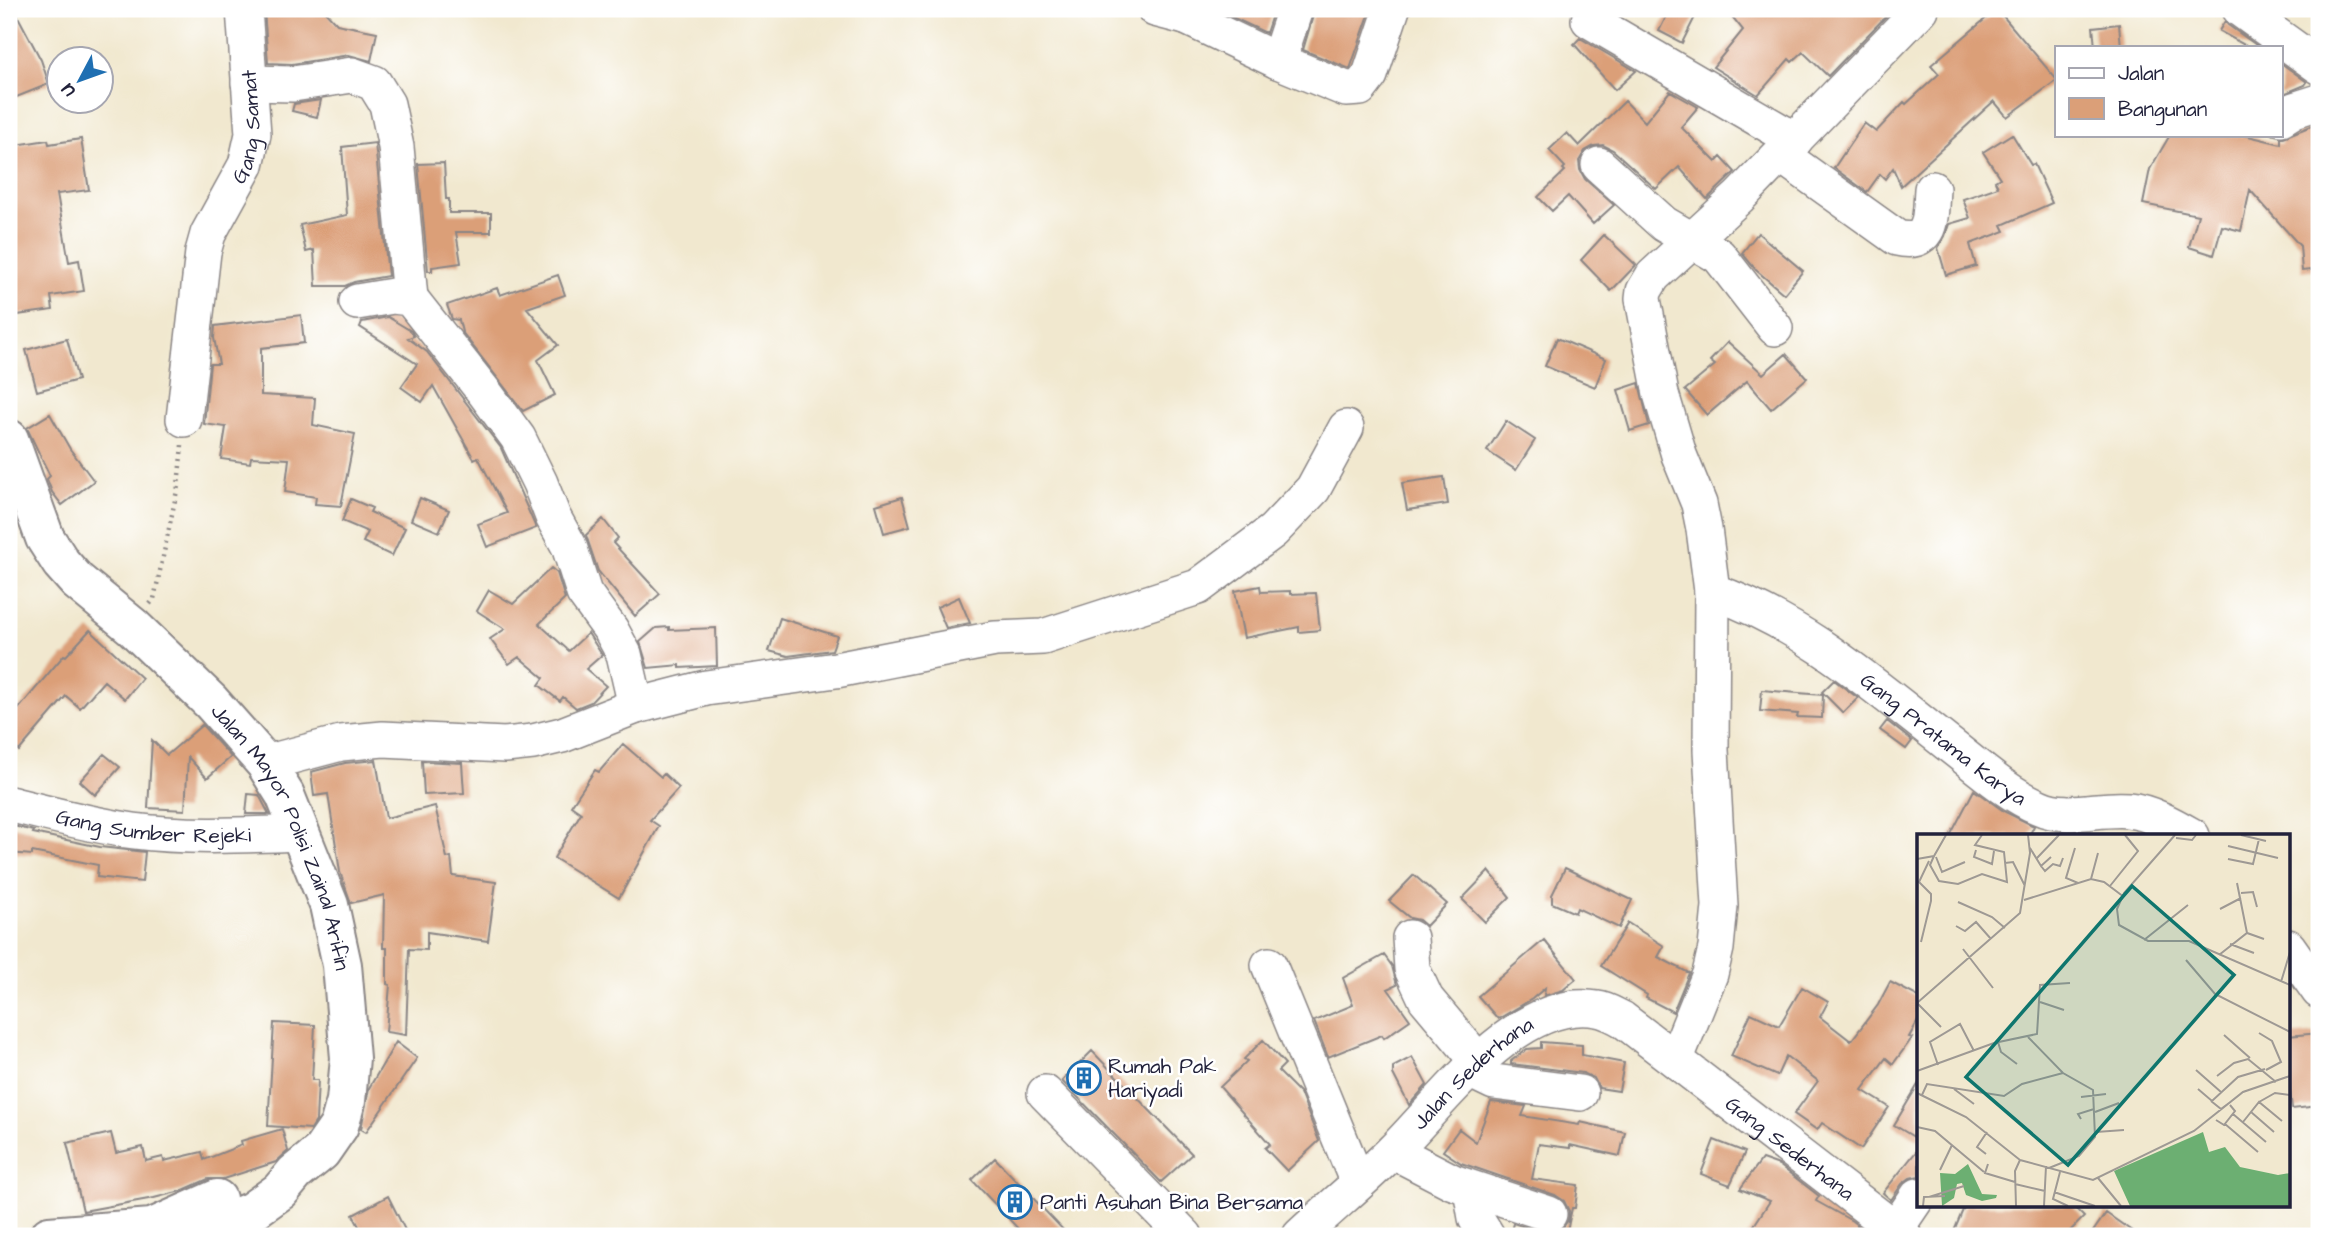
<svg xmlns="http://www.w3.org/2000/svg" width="2328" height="1245" viewBox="0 0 2328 1245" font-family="'Architects Daughter',sans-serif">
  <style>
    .building { fill: #db9f78 }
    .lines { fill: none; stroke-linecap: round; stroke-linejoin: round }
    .minor-casing { stroke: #8a8585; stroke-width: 38 }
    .major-casing { stroke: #8a8585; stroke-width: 42 }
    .path { stroke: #8a8585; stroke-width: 4.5; stroke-dasharray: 2 5; stroke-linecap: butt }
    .minor { stroke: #fff; stroke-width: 35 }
    .major { stroke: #fff; stroke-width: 38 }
    .labels { text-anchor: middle; stroke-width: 5; stroke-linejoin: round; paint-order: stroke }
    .street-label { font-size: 21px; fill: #22223b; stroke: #fff }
    .poi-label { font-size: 21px; fill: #22223b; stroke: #fff; text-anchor: start }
    .inset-road { fill: none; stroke: #9e9994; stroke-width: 2 }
    .view { fill: #0f766e; fill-opacity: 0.15; stroke: #0f766e; stroke-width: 3.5 }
    .inset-edge { fill: none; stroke: #22223b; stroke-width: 3.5 }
  </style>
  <rect width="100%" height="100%" fill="#fff"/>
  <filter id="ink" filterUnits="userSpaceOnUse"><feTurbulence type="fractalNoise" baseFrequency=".0143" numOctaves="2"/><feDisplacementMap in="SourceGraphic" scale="14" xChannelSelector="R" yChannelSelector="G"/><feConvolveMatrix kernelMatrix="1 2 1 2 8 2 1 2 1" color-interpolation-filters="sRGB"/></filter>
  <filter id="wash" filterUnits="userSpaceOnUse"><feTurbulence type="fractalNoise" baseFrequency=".00686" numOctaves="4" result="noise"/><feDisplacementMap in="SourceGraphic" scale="28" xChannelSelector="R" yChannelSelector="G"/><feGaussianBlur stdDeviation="1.57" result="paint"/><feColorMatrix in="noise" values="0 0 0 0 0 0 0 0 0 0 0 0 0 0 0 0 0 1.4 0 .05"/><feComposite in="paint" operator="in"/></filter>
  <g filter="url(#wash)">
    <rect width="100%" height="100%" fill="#f1e8cf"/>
    <g id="blocks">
      <path class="building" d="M 9,9 L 14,9 L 41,60 L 49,84 L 9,100 Z
        M 264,9 L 323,9 L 337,24 L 377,32 L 371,61 L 349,55 L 292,64 L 268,63 Z
        M 1215,9 L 1274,9 L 1266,33 Z
        M 1315,9 L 1371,9 L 1350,69 L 1303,50 Z
        M 1670,9 L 1699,9 L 1682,43 L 1659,31 Z
        M 1726,9 L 1893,9 L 1828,76 L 1803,52 L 1792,62 L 1789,59 L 1758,95 L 1713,67 L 1743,30 Z
        M 1997,9 L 2057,80 L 2007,117 L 1994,101 L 1901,186 L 1893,168 L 1885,179 L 1880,174 L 1867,192 L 1834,168 L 1864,123 L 1876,132 L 1904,102 L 1906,104 L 1939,74 L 1931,65 Z
        M 2225,21 L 2228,25 L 2259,47 L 2248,47 L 2219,31 Z
        M 2119,24 L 2121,47 L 2095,47 L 2093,27 Z
        M 1580,38 L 1636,71 L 1615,90 L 1574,44 Z
        M 2281,63 L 2307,82 L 2305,85 L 2281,95 Z
        M 1670,91 L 1698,107 L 1681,127 L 1716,162 L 1721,157 L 1735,172 L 1707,199 L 1679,167 L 1656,189 L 1613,150 L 1603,145 L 1594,146 L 1585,151 L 1579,161 L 1580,170 L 1585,179 L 1614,205 L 1593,224 L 1568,196 L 1552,211 L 1538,197 L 1565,171 L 1563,169 L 1565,167 L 1549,150 L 1567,133 L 1579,146 L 1625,101 L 1645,122 Z
        M 321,100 L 317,117 L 292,111 L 294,104 Z
        M 2319,123 L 2319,269 L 2302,271 L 2300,246 L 2250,190 L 2241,231 L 2222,226 L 2214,255 L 2189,247 L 2198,215 L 2143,204 L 2150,169 L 2170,135 L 2244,135 L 2281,144 L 2281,138 Z
        M 2012,134 L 2031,165 L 2034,164 L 2052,203 L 2002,225 L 2005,231 L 1970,244 L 1976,266 L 1946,275 L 1938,248 L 1945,236 L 1949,224 L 1970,218 L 1963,199 L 1998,187 L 1995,181 L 2000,178 L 1983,152 Z
        M 81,139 L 89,190 L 57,194 L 69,262 L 79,260 L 84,291 L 51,296 L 53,310 L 17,315 L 11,268 L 9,268 L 9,146 L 48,140 L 49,144 Z
        M 375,143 L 388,276 L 354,282 L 345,286 L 316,286 L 314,250 L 306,252 L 300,225 L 347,215 L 342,147 Z
        M 444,163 L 446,199 L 449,199 L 449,213 L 491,213 L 491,232 L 456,232 L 461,263 L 432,267 L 432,271 L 428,271 L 418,164 Z
        M 1758,233 L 1803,271 L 1784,294 L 1756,270 L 1742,253 Z
        M 1604,235 L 1636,265 L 1611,291 L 1581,260 Z
        M 558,275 L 565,295 L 527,308 L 558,345 L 538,360 L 555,395 L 523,411 L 462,332 L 459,320 L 452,319 L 447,305 L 497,288 L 500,295 Z
        M 301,315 L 304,343 L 261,348 L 261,395 L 315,398 L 313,425 L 355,434 L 341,506 L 315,504 L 316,497 L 285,492 L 289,459 L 251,457 L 250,463 L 221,459 L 226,427 L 204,424 L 210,364 L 219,364 L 214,338 L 215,326 Z
        M 388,317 L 411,331 L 414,336 L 408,338 L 427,352 L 501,448 L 536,528 L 487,547 L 478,524 L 507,513 L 478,457 L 474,459 L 433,386 L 422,402 L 401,387 L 417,364 L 360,327 L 362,322 Z
        M 1557,338 L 1606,359 L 1595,387 L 1545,366 Z
        M 67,339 L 78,380 L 37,391 L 26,350 Z
        M 1728,342 L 1763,374 L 1786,354 L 1807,378 L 1771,409 L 1747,381 L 1707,415 L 1685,390 L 1715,365 L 1710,361 Z
        M 1639,383 L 1649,425 L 1630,431 L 1618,390 Z
        M 50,414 L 70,449 L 94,481 L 62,505 L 52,492 L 47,479 L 50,476 L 27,428 Z
        M 1506,421 L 1535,440 L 1516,470 L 1487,451 Z
        M 1444,477 L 1448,504 L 1407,510 L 1402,483 Z
        M 902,497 L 910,526 L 884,533 L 876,505 Z
        M 420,498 L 449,510 L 439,532 L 411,520 Z
        M 351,499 L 372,508 L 370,512 L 405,528 L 392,556 L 363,542 L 368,532 L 342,521 Z
        M 603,519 L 618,538 L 613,543 L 660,594 L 635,616 L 598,571 L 586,535 Z
        M 551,568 L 557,573 L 565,599 L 539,624 L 569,651 L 588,633 L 602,655 L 586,669 L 606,686 L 591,702 L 576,708 L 563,697 L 560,701 L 539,685 L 544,678 L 519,657 L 509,664 L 490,639 L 505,629 L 477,611 L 489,590 L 513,604 Z
        M 1260,586 L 1261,592 L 1290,591 L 1290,594 L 1316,593 L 1320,630 L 1299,632 L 1299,627 L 1244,638 L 1235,591 Z
        M 959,597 L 970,623 L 946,628 L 937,607 Z
        M 780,618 L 837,636 L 832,650 L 788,656 L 769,651 Z
        M 669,627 L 669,630 L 716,628 L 717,666 L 680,668 L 680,665 L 648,668 L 640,642 L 656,628 Z
        M 90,630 L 142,678 L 125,699 L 104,681 L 80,708 L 66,696 L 19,751 L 9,742 L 9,720 L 64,655 L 66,656 Z
        M 1834,680 L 1858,698 L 1843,713 L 1822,692 Z
        M 1762,690 L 1823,695 L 1822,718 L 1797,717 L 1798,714 L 1760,711 Z
        M 1887,721 L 1912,741 L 1906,749 L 1880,730 Z
        M 202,725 L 231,757 L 207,778 L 188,757 L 185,810 L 148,808 L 152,740 L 167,755 Z
        M 623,744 L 661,777 L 664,774 L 679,788 L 650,820 L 659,826 L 619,898 L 554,858 L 581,813 L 571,806 L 595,770 L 599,772 Z
        M 104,754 L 120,767 L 95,795 L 80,781 Z
        M 376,760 L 386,818 L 435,806 L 447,858 L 451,857 L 453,876 L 496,882 L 488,941 L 427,932 L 427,950 L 409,949 L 406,1035 L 386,1032 L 390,985 L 387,984 L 387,948 L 383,948 L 384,895 L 351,903 L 340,872 L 328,794 L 314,796 L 311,772 L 345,763 Z
        M 422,761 L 462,763 L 464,793 L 424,795 Z
        M 1974,790 L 2005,812 L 2034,826 L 2029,836 L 1950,836 Z
        M 248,794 L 259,795 L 269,814 L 246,814 Z
        M 9,825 L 34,831 L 33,833 L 100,847 L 145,852 L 142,882 L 97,877 L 98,865 L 32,852 L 32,855 L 9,853 Z
        M 1565,868 L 1632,900 L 1619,928 L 1577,908 L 1575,913 L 1552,903 L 1552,895 Z
        M 1489,871 L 1510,897 L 1485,922 L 1462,899 Z
        M 1414,875 L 1447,904 L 1426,926 L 1419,920 L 1410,918 L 1389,901 Z
        M 1628,923 L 1664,946 L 1658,957 L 1689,973 L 1673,1012 L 1646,998 L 1647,995 L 1601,966 Z
        M 1544,940 L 1576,979 L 1563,990 L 1544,996 L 1545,988 L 1532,999 L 1498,1019 L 1478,996 Z
        M 1384,955 L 1392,966 L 1397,985 L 1388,989 L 1410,1020 L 1384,1038 L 1382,1035 L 1328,1057 L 1314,1021 L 1353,1005 L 1343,978 Z
        M 1890,982 L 1919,997 L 1919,1019 L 1909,1037 L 1912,1038 L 1893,1064 L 1886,1058 L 1862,1090 L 1889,1107 L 1861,1149 L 1822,1123 L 1817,1130 L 1794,1114 L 1818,1081 L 1786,1056 L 1777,1076 L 1731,1056 L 1751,1013 L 1779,1026 L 1802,987 L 1828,1002 L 1820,1017 L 1851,1041 L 1878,1005 Z
        M 274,1023 L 315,1025 L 312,1080 L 318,1080 L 316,1121 L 311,1129 L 268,1126 Z
        M 2319,1033 L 2319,1106 L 2292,1109 L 2288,1073 L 2288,1036 Z
        M 1263,1040 L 1285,1064 L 1278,1071 L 1300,1093 L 1319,1141 L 1287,1171 L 1265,1148 L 1270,1144 L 1220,1087 L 1247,1061 L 1244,1059 Z
        M 396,1042 L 417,1058 L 366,1132 L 361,1129 L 369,1088 Z
        M 1541,1042 L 1582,1045 L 1582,1055 L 1624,1063 L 1619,1091 L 1599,1088 L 1594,1078 L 1583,1073 L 1511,1064 L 1511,1061 L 1527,1049 L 1541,1048 Z
        M 1092,1051 L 1192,1154 L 1161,1182 L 1062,1081 Z
        M 1412,1057 L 1427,1085 L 1409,1105 L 1393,1074 L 1393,1067 Z
        M 1919,1083 L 1919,1140 L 1894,1125 Z
        M 1491,1102 L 1526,1106 L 1522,1116 L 1579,1125 L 1580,1122 L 1625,1132 L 1620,1156 L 1570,1145 L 1570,1148 L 1539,1144 L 1532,1179 L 1578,1185 L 1575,1208 L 1572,1208 L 1566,1236 L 1510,1236 L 1513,1223 L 1543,1233 L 1552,1234 L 1562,1229 L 1568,1220 L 1569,1211 L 1564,1201 L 1555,1195 L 1461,1163 L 1443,1151 L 1459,1129 L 1476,1142 Z
        M 282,1129 L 288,1151 L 276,1162 L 223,1179 L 208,1179 L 181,1191 L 154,1198 L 83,1211 L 67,1143 L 111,1133 L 116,1153 L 143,1147 L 146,1161 L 163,1157 L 164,1161 L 202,1152 L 204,1160 L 242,1145 L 241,1141 Z
        M 1714,1140 L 1745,1152 L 1730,1185 L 1701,1174 Z
        M 1919,1148 L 1919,1176 L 1910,1178 L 1902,1184 L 1891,1200 L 1883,1193 Z
        M 995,1158 L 1069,1236 L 1025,1236 L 972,1180 Z
        M 1762,1159 L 1779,1165 L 1819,1196 L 1816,1201 L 1852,1221 L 1871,1236 L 1747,1236 L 1770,1201 L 1740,1189 Z
        M 388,1196 L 405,1230 L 393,1236 L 364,1236 L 353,1215 Z
        M 1965,1205 L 2072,1205 L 2084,1217 L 2065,1236 L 1952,1236 Z
        M 2106,1213 L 2139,1236 L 2090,1236 Z"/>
    </g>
  </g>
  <g filter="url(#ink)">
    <use href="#blocks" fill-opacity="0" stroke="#8a8585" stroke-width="2"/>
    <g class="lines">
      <g class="minor-casing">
        <g id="minor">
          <path d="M 1155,9 L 1186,17"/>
          <path d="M 1188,9 L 1186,17 L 1278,61 L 1295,9"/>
          <path d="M 2240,9 L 2319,66"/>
          <path d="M 1589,20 L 1795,140"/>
          <path d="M 1278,61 L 1346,89 L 1360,88 L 1370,75 L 1392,9"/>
          <path d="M 249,83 L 293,84 L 352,75 L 374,83 L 387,104 L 396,147 L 410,298"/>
          <path d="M 2281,118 L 2294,110 L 2319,102"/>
          <path d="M 1781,155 L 1897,238 C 1934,247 1930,215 1932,189"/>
          <path d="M 1599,165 L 1664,224 L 1719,256 L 1775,328"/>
          <path d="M 357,302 L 393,296 L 410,298 L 485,393 L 518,438 L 540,483 L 553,517 L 569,546 L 584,593 L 611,630 L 624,654 L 636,706"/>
          <path id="s1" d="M 184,419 L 203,252 L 208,234 L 246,165 L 253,134 L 244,9"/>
          <path id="s2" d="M 1712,591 C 1803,623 1872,684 1947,743 C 1976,765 2006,793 2039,807 C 2067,820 2099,807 2128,810 C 2150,812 2173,825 2192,836"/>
          <path d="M 265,763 L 341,743 L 383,739 L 505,745 L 533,742 L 562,735 L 636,706 L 706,688 L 836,670 L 995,639 L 1043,637 L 1198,587 L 1273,531 L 1313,489 L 1346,428"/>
          <path id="s3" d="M 9,804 C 50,814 91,825 134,831 C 187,838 246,835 300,833"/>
          <path d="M 1410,938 L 1412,969 L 1426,999 L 1478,1061"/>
          <path d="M 2288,947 L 2319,991"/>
          <path d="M 1269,965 L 1358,1183"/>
          <path d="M 1676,1058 L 1710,974 L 1716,948 L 1720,906 L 1711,750 L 1712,591 L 1704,529 L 1699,504 L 1679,455 L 1661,394 L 1643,299 L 1644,291 L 1653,276 L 1739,197 L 1921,9"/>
          <path d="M 1469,1070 L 1494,1082 L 1580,1093"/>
          <path d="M 1045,1093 L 1185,1236"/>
          <path d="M 1393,1151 L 1453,1182 L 1549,1214"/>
          <path d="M 1471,1189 L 1476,1218 L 1487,1236"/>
          <path d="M 1895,1230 L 1918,1196"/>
          <path id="s4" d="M 1300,1236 C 1331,1207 1364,1180 1394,1150 C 1443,1101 1519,995 1597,1009 C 1606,1010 1614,1015 1622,1019 L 1904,1236"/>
        </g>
      </g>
      <g class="major-casing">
        <g id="major">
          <path id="s5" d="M 9,439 L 45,538 L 61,563 L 77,581 L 133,627 L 211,702 L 265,763 L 285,795 L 329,905 L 342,965 L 350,1058 L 346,1101 L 339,1126 L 321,1152 L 295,1173 L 280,1191 L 252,1211 L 190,1236"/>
          <path d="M 49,1236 L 152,1228 L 217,1199"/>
        </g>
      </g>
      <path class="path" d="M 150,604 L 154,599 L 178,486 L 182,445"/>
      <use href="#minor" class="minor"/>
      <use href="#major" class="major"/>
    </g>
  </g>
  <defs>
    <g id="building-ring" transform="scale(1.75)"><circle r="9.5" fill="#fff" stroke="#1f6fb2" stroke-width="1.5"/><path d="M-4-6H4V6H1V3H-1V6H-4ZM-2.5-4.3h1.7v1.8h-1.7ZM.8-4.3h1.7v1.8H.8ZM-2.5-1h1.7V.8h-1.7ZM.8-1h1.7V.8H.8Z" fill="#1f6fb2"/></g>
  </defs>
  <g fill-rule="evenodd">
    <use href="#building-ring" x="1084" y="1078"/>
    <use href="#building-ring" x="1015" y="1202"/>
  </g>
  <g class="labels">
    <g class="street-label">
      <text dy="7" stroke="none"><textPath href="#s1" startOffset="304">Gang Samat</textPath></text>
      <text dy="7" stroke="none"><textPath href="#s2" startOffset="276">Gang Pratama Karya</textPath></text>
      <text dy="7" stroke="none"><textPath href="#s3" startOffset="147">Gang Sumber Rejeki</textPath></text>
      <text dy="7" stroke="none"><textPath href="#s5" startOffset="495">Jalan Mayor Polisi Zainal Arifin</textPath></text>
      <text dy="7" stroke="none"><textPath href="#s4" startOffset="238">Jalan Sederhana</textPath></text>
      <text dy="7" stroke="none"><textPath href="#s4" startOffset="623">Gang Sederhana</textPath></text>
    </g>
    <g class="poi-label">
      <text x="1108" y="1073">Rumah Pak<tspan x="1108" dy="24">Hariyadi</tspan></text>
      <text x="1040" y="1209">Panti Asuhan Bina Bersama</text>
    </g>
  </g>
  <g transform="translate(1917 834)">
    <rect width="373" height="373" fill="#f1e8cf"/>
    <path d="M 286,298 L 292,318 L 308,313 L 323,333 L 361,341 L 373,339 L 373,372 L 213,372 L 197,337 ZM 51,330 L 65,360 L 80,361 L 79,364 L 65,367 L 49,361 L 45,349 L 40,350 L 37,364 L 25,372 L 23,339 L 38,340 Z" fill="#6caf72"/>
    <path class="inset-road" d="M 258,1 L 207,59 L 200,75 L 202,91 L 231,107 L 272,107 L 373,151M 324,1 L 349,7M 259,4 L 275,6 L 279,1M 311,12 L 361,24M 113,14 L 124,32 L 134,23M 158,14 L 149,44 L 161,49M 59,16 L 57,23 L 75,30 L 77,17M 17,22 L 13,31 L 22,47 L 41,50 L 65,40 L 90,48 L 87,18 L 58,11 L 65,1M 19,23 L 25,38 L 48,28M 120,24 L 142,1M 0,25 L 17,22 L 29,1M 311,25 L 336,30 L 342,5M 88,29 L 96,28 L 108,52M 124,32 L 128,37 L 136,30 L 143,32 L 146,24M 174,45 L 181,19M 320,49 L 330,99M 193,52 L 221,17 L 208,1M 324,59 L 336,58 L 340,73M 107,66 L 174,45 L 187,48 L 207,63M 41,68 L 75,83 L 88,94M 303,75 L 324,64M 39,92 L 48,97 L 59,88 L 74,105M 227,106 L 271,71M 4,108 L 14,67 L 14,60 L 2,48 L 12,27M 313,110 L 337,119M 46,115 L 76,154M 302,121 L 330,99 L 347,105M 269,126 L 298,160 L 373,198M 364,148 L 373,118M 123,168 L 147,176M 0,169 L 24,193M 0,169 L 103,79 L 113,19 L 111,1M 342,199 L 355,207 L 364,228 L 349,236M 307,201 L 333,224M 111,203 L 146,239 L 176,256 L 178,303 L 162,322 L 132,334M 81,208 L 84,218 L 100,230M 21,231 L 13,208 L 43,190 L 57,217M 279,236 L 304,258M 0,237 L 77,209 L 120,200 L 123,151 L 153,149M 300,242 L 317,229 L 331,225 L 359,248M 37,255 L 57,270M 281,255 L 295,267 L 321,243 L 348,235M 0,259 L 49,283 L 103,326 L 98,337 L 99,372M 5,261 L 10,250 L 87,262 L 105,250 L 146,239M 164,263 L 189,260M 294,267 L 304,275 L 316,266M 342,268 L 358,259 L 373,261M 178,278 L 202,269M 334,278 L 357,298M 316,280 L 349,308M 164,285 L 161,280 L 177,275M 299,286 L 307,291 L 318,277 L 313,271M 326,288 L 342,268 L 365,287M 308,290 L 341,318M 0,293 L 18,297 L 67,338M 179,298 L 207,296M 69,320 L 60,313 L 70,298M 103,326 L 176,346 L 277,297 L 326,258 L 373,242M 71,330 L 68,339 L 98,348M 23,336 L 35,311M 143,338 L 136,365 L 151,372M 181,344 L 204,372M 98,350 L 128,357M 137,358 L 178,372M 12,363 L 47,352M 6,372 L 7,363 L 28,362M 127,372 L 129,332"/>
    <path class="view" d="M 215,52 L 317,141 L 151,331 L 49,243 Z"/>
    <rect width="373" height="373" class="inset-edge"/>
  </g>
  <rect width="2328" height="1245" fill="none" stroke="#fff" stroke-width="35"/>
  <rect x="2055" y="46" width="228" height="91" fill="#ffffff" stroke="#a7a7b1" stroke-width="2"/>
  <rect x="2069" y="68" width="35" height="10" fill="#ffffff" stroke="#a7a7b1" stroke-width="2"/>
  <text x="2118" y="80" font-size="21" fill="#22223b">Jalan</text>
  <rect x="2069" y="98" width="35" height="21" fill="#db9f78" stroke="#a7a7b1" stroke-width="2"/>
  <text x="2118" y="116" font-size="21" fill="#22223b">Bangunan</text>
  <g transform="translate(80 80) rotate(229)"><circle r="33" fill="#ffffff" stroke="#a7a7b1" stroke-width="2"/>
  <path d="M0-5L12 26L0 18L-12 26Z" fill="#1f6fb2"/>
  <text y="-10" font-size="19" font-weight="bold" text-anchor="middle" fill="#22223b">U</text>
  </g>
</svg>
